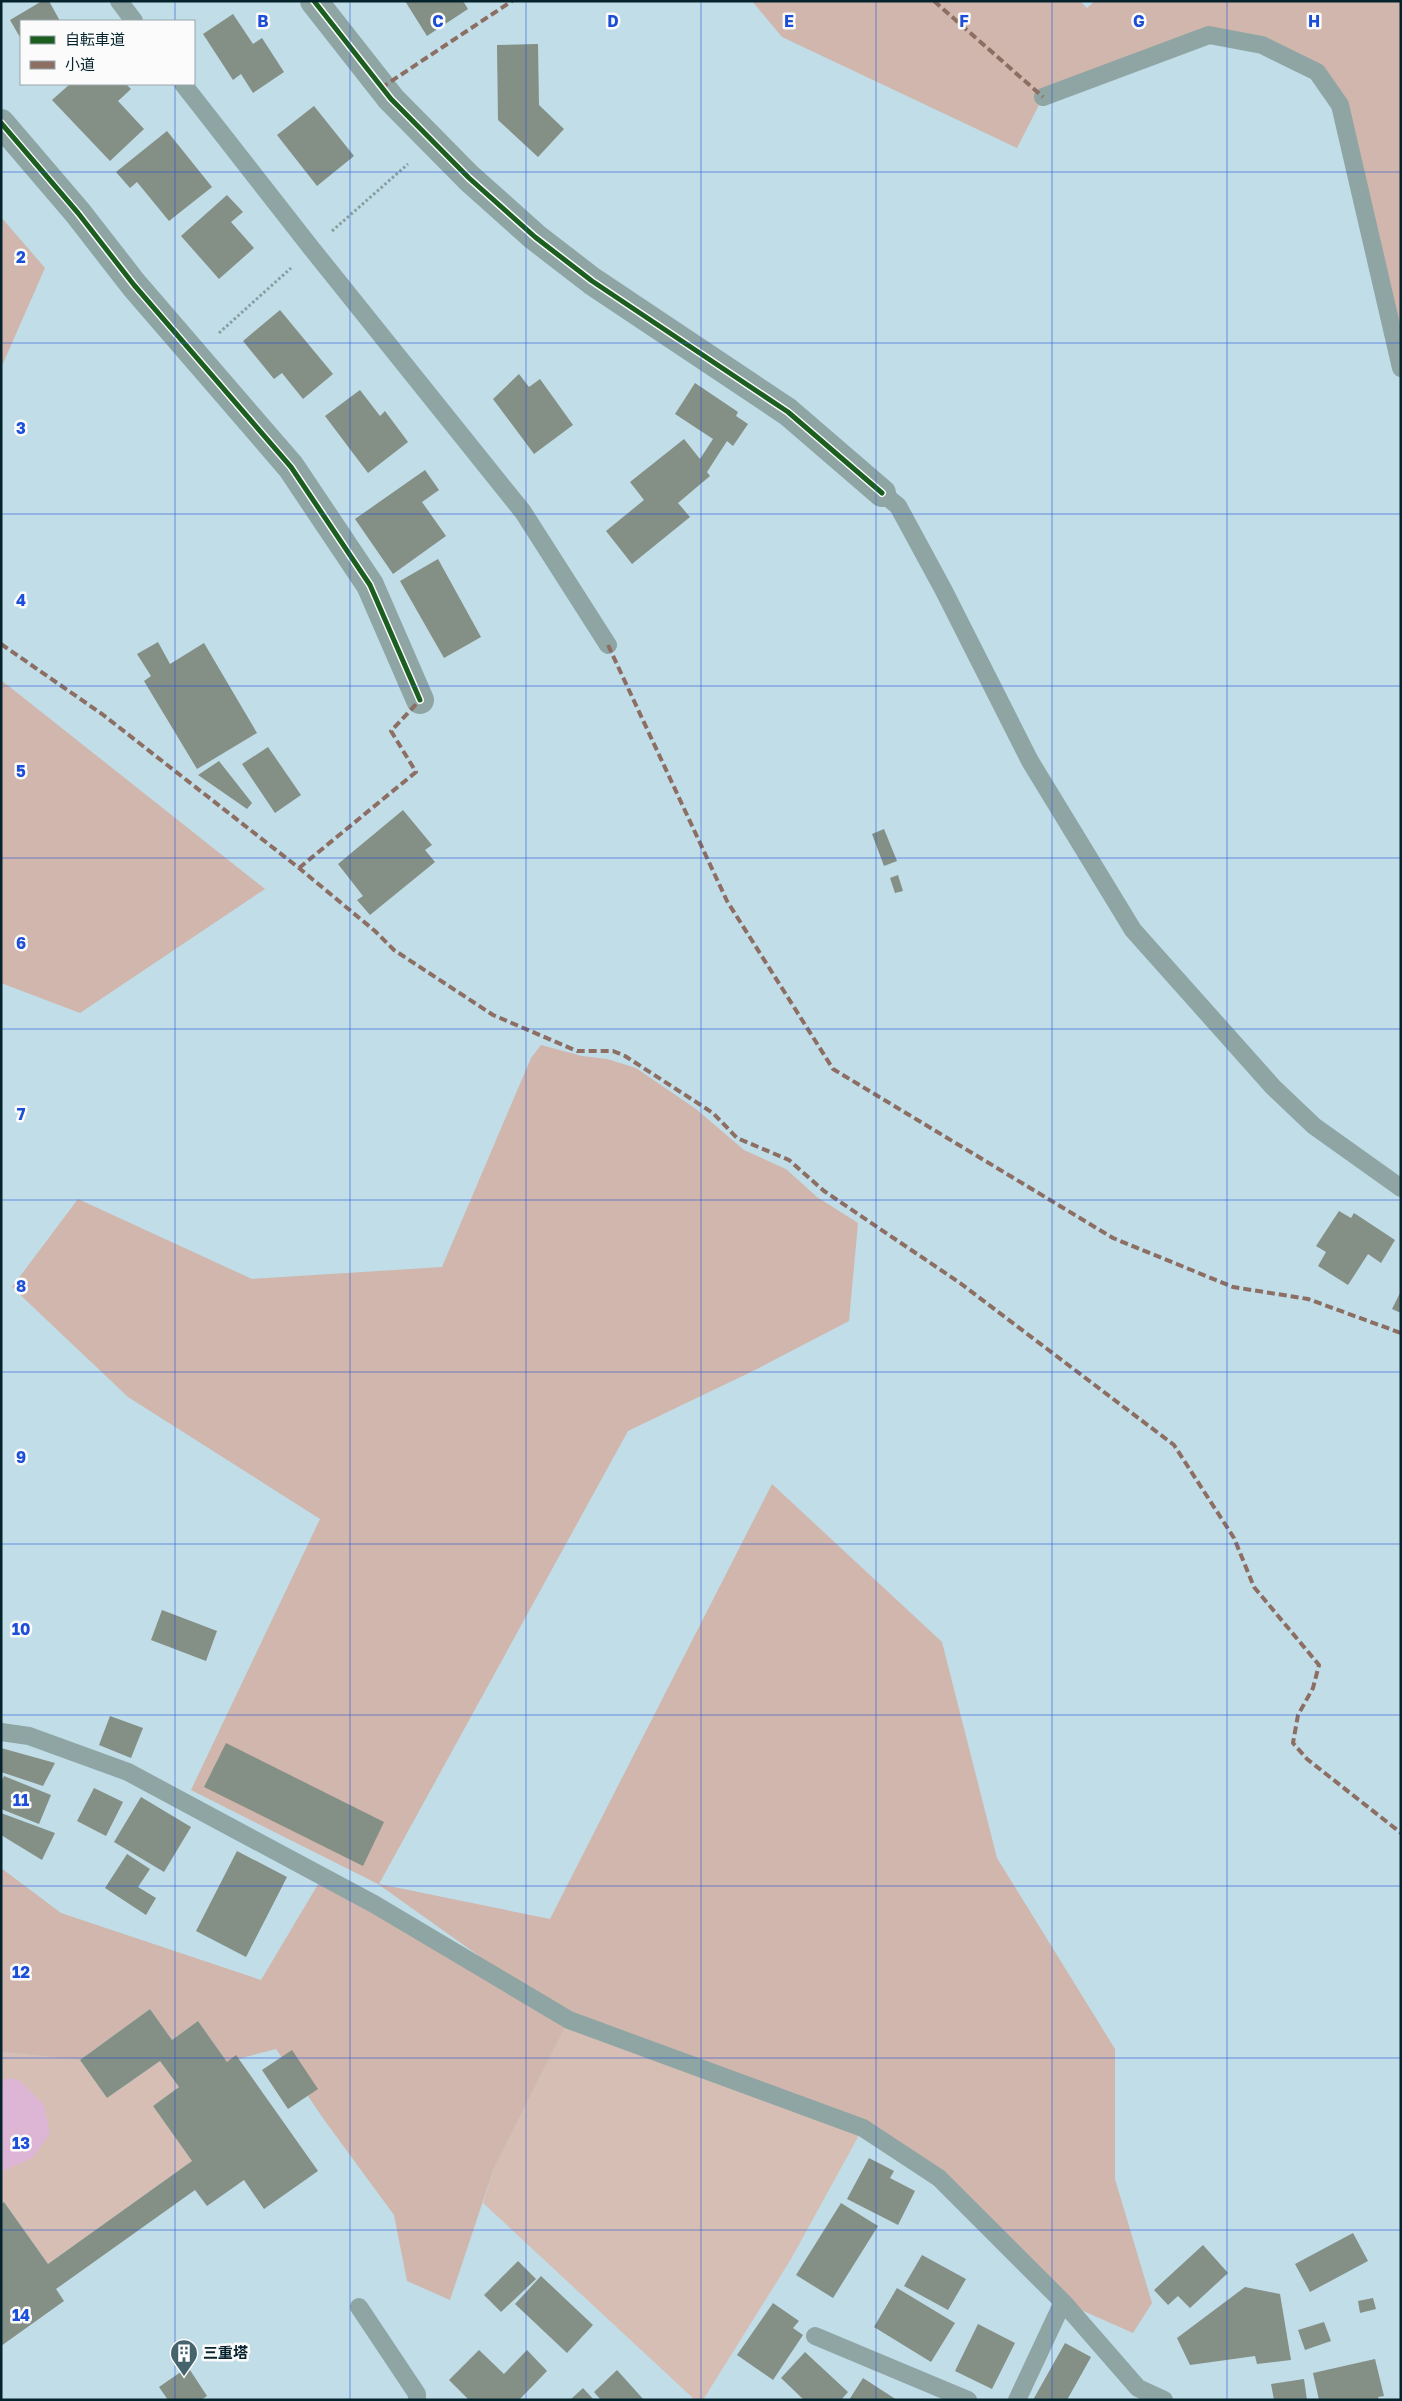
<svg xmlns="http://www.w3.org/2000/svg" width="1402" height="2401" viewBox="0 0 1402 2401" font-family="'Golos Text','Noto Sans JP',sans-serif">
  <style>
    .green { fill: #d7beb4 }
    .forest { fill: #d0b6ac }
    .water { fill: #ddb6d6 }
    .building { fill: #848f85 }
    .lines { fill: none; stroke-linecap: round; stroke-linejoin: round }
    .path { stroke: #899d9e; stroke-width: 3; stroke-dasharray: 2.5 2.5; stroke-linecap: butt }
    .service { stroke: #8ea5a4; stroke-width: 18 }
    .minor { stroke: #8ea5a4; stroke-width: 28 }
    .quiet { stroke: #8d6e63; stroke-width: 4; stroke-dasharray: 8 4; stroke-linecap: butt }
    .cycleway-casing { stroke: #fbfbfb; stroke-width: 8 }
    .cycleway { stroke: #1b5e20; stroke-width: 5 }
    .grid { fill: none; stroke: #1d4ed8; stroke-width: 1; stroke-opacity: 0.55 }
    .labels { text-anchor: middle; stroke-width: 5; stroke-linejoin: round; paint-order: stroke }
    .poi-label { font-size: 15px; font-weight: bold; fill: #04232d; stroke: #fbfbfb; text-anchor: start }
    .grid-label { font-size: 16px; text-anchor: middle; font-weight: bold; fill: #1d4ed8; stroke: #fbfbfb; stroke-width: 5; stroke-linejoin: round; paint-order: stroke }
  </style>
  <rect width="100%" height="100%" fill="#c0dde8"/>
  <path class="green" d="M 569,2020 L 863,2128 L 791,2259 L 703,2400 L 695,2400 L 483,2203 L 494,2168 Z
    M 1,2052 L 80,2060 L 107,2098 L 160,2061 L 179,2087 L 153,2106 L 192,2161 L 48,2264 L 4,2202 L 1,2204 Z"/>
  <path class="forest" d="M 752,1 L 1080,1 L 1087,8 L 1095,1 L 1401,1 L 1401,368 L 1340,105 L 1317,72 L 1209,35 L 1043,97 L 1017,148 L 782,37 Z
    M 1,217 L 45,268 L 1,368 Z
    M 1,680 L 265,889 L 80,1013 L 1,983 Z
    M 541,1045 L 582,1056 L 607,1059 L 636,1068 L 696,1109 L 744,1150 L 786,1169 L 817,1197 L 858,1223 L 849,1321 L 755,1370 L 628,1431 L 379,1884 L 550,1919 L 772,1484 L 942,1642 L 997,1858 L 1115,2049 L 1115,2179 L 1152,2303 L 1133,2333 L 1063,2302 L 934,2175 L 863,2128 L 569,2020 L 494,2168 L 450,2300 L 407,2281 L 394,2215 L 325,2121 L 276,2049 L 227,2062 L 198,2021 L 172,2040 L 150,2009 L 80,2060 L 1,2052 L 1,1868 L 61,1913 L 261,1980 L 323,1876 L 562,2015 L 378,1884 L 191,1790 L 320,1519 L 128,1397 L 12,1287 L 78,1199 L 252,1279 L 442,1267 L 531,1058 Z"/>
  <path class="water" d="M 8,2078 L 19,2080 L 44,2105 L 50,2134 L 32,2158 L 1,2172 L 1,2082 Z"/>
  <path class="building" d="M 42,1 L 49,1 L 60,21 L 21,21 L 21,39 L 10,20 Z
    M 405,1 L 463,1 L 468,9 L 427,36 Z
    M 233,14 L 253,44 L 262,38 L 284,72 L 253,93 L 241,74 L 233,80 L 203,34 Z
    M 538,44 L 539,105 L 564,129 L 538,157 L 498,120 L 497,45 Z
    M 70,84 L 126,84 L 131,89 L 118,101 L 144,129 L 110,161 L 52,100 Z
    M 314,106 L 354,156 L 317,186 L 277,135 Z
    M 167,131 L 212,187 L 169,221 L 137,182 L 130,188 L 116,172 Z
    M 227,195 L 243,212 L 231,222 L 254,248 L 219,279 L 181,236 Z
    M 280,310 L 333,374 L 303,399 L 282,373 L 274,379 L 243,341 Z
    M 519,374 L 529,387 L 540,379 L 573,425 L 534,454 L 493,399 Z
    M 695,383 L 738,412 L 736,416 L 748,424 L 733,446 L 727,441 L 707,472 L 710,476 L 678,503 L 690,517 L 632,564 L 606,531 L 644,500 L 630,482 L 684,439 L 700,459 L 713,439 L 675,414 Z
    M 360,390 L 380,416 L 385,411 L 408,442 L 368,473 L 325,416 Z
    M 425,470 L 439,490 L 422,502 L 446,536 L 393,574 L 355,519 Z
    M 438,559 L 481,637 L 444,658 L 400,581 Z
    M 158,642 L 170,664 L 204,643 L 257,733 L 197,769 L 144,681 L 151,676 L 137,654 Z
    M 268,747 L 301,795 L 275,813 L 242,764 Z
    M 219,761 L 252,803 L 247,809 L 198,775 Z
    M 403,810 L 432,845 L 425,850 L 435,862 L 370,915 L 357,900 L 363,896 L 338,864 Z
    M 884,829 L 897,861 L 884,866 L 872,834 Z
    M 898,875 L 903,891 L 895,893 L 890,878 Z
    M 1339,1211 L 1351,1218 L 1354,1213 L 1395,1240 L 1381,1263 L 1368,1254 L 1348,1285 L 1318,1266 L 1326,1252 L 1316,1246 Z
    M 1401,1291 L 1401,1313 L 1392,1309 Z
    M 162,1610 L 217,1631 L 206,1661 L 151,1640 Z
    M 110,1716 L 143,1728 L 131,1758 L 99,1745 Z
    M 226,1743 L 384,1822 L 363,1866 L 204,1787 Z
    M 1,1748 L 55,1763 L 43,1786 L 1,1772 Z
    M 4,1776 L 51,1795 L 39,1824 L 1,1809 L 1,1782 Z
    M 94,1788 L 123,1802 L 106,1836 L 77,1821 Z
    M 141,1797 L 191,1827 L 164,1872 L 114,1842 Z
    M 1,1813 L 55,1833 L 42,1860 L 1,1835 Z
    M 237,1851 L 287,1877 L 246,1957 L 196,1931 Z
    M 127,1854 L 150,1869 L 138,1887 L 156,1898 L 146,1915 L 105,1888 Z
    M 150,2009 L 172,2040 L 198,2021 L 227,2062 L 236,2055 L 318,2171 L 264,2209 L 244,2180 L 207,2206 L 195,2190 L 56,2289 L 64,2301 L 1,2346 L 1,2204 L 4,2202 L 48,2264 L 192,2161 L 153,2106 L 179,2087 L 160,2061 L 107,2098 L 80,2060 Z
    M 292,2050 L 318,2089 L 288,2109 L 262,2070 Z
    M 869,2158 L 894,2171 L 890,2178 L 915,2191 L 898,2225 L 847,2199 Z
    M 841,2203 L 878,2226 L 833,2298 L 796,2275 Z
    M 1353,2233 L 1368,2261 L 1310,2292 L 1295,2264 Z
    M 1203,2245 L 1228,2273 L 1190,2308 L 1178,2296 L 1168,2305 L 1154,2290 Z
    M 922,2255 L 966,2279 L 948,2310 L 904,2286 Z
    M 518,2261 L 536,2279 L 501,2312 L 484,2295 Z
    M 541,2276 L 593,2325 L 567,2353 L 515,2304 Z
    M 1245,2287 L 1280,2294 L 1291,2360 L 1257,2364 L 1255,2356 L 1190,2365 L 1177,2338 Z
    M 897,2288 L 955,2323 L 931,2362 L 874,2327 Z
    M 1373,2298 L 1376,2309 L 1360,2313 L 1358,2301 Z
    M 773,2303 L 799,2321 L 793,2328 L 803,2335 L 773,2380 L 737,2355 Z
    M 1324,2322 L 1331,2341 L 1305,2350 L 1298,2330 Z
    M 978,2324 L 1015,2343 L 992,2389 L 955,2371 Z
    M 1065,2343 L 1091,2357 L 1067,2400 L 1033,2400 Z
    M 479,2350 L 504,2374 L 527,2350 L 547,2371 L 519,2400 L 469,2400 L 449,2380 Z
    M 805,2352 L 848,2392 L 841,2400 L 804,2400 L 781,2378 Z
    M 1375,2359 L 1384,2396 L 1378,2397 L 1379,2400 L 1319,2400 L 1313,2373 Z
    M 188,2367 L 207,2396 L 201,2400 L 168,2400 L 159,2387 Z
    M 617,2370 L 644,2400 L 601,2400 L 594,2392 Z
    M 863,2378 L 897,2400 L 849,2400 Z
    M 1304,2379 L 1307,2400 L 1274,2400 L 1271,2384 Z
    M 583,2388 L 594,2400 L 570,2400 Z"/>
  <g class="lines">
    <path class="path" d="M 332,231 L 408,164
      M 219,333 L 291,268"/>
    <path class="service" d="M 119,1 L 134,21
      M 183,84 L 312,249 L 523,512 L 608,645
      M 1043,97 L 1209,35 L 1262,45 L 1317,72 L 1340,105 L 1401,368
      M 882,493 L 898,506 L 943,589 L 1030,761 L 1133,930 L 1273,1087 L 1314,1126 L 1401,1188
      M 1,1732 L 29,1736 L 128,1772 L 374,1904 L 569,2020 L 863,2128 L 939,2178 L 1063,2302 L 1138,2388 L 1164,2400
      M 359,2307 L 417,2394 L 417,2400
      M 815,2336 L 968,2400
      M 1017,2400 L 1063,2302"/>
    <path class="minor" d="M 314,1 L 391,99 L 469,178 L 535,237 L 592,281 L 788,412 L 882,493
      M 1,123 L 78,213 L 134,285 L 291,467 L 370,585 L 420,700"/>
    <path class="quiet" d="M 934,1 L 1043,97
      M 381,88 L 512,1
      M 1,644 L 102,714 L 299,868 L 375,931 L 394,950 L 493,1015 L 577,1051 L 613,1051 L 625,1056 L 713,1113 L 737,1138 L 789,1160 L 824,1191 L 960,1283 L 1174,1445 L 1234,1538 L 1254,1587 L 1319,1665 L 1313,1688 L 1298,1715 L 1293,1743 L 1307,1759 L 1401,1833
      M 608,645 L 727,901 L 833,1069 L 1113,1238 L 1233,1287 L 1308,1299 L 1401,1333
      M 299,868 L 416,772 L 391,731 L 420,700"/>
    <g class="cycleway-casing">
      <path id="cycleway" d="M 314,1 L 391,99 L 469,178 L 535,237 L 592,281 L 788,412 L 882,493
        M 1,123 L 78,213 L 134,285 L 291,467 L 370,585 L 420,700"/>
    </g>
    <use href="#cycleway" class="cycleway"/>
  </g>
  <path class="grid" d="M 175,1 L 175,21M 350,1 L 350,2400M 526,1 L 526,2400M 701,1 L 701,2400M 876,1 L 876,2400M 1052,1 L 1052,2400M 1227,1 L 1227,2400M 175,84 L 175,2400M 1,172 L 1401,172M 1,343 L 1401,343M 1,514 L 1401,514M 1,686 L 1401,686M 1,858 L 1401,858M 1,1029 L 1401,1029M 1,1200 L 1401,1200M 1,1372 L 1401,1372M 1,1544 L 1401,1544M 1,1715 L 1401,1715M 1,1886 L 1401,1886M 1,2058 L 1401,2058M 1,2230 L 1401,2230"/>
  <defs>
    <g id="building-pin" transform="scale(1.4375)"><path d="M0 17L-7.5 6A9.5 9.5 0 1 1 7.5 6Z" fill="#46646e" stroke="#fbfbfb"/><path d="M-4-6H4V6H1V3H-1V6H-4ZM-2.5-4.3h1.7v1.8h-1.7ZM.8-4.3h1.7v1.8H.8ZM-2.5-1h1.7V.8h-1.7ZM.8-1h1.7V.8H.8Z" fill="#fff"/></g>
  </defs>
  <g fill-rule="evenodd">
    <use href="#building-pin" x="184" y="2353"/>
  </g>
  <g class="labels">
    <g class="poi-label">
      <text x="203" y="2358">三重塔</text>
    </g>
  </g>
  <g class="grid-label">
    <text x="263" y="27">B</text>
    <text x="438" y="27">C</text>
    <text x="613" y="27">D</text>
    <text x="789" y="27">E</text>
    <text x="964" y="27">F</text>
    <text x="1139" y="27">G</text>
    <text x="1314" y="27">H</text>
    <text x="21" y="263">2</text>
    <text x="21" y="434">3</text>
    <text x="21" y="606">4</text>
    <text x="21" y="777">5</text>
    <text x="21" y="949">6</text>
    <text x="21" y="1120">7</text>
    <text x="21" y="1292">8</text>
    <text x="21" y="1463">9</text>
    <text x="21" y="1635">10</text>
    <text x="21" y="1806">11</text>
    <text x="21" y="1978">12</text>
    <text x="21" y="2149">13</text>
    <text x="21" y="2321">14</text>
  </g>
  <rect width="1402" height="2401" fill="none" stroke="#04232d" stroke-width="5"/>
  <rect x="20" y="20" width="175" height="65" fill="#fbfbfb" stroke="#98a5a9"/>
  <rect x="30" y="36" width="25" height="8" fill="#1b5e20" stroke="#98a5a9"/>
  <text x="65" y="45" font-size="15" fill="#04232d">自転車道</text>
  <rect x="30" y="61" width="25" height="8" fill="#8d6e63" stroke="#98a5a9"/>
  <text x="65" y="70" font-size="15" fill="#04232d">小道</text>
</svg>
